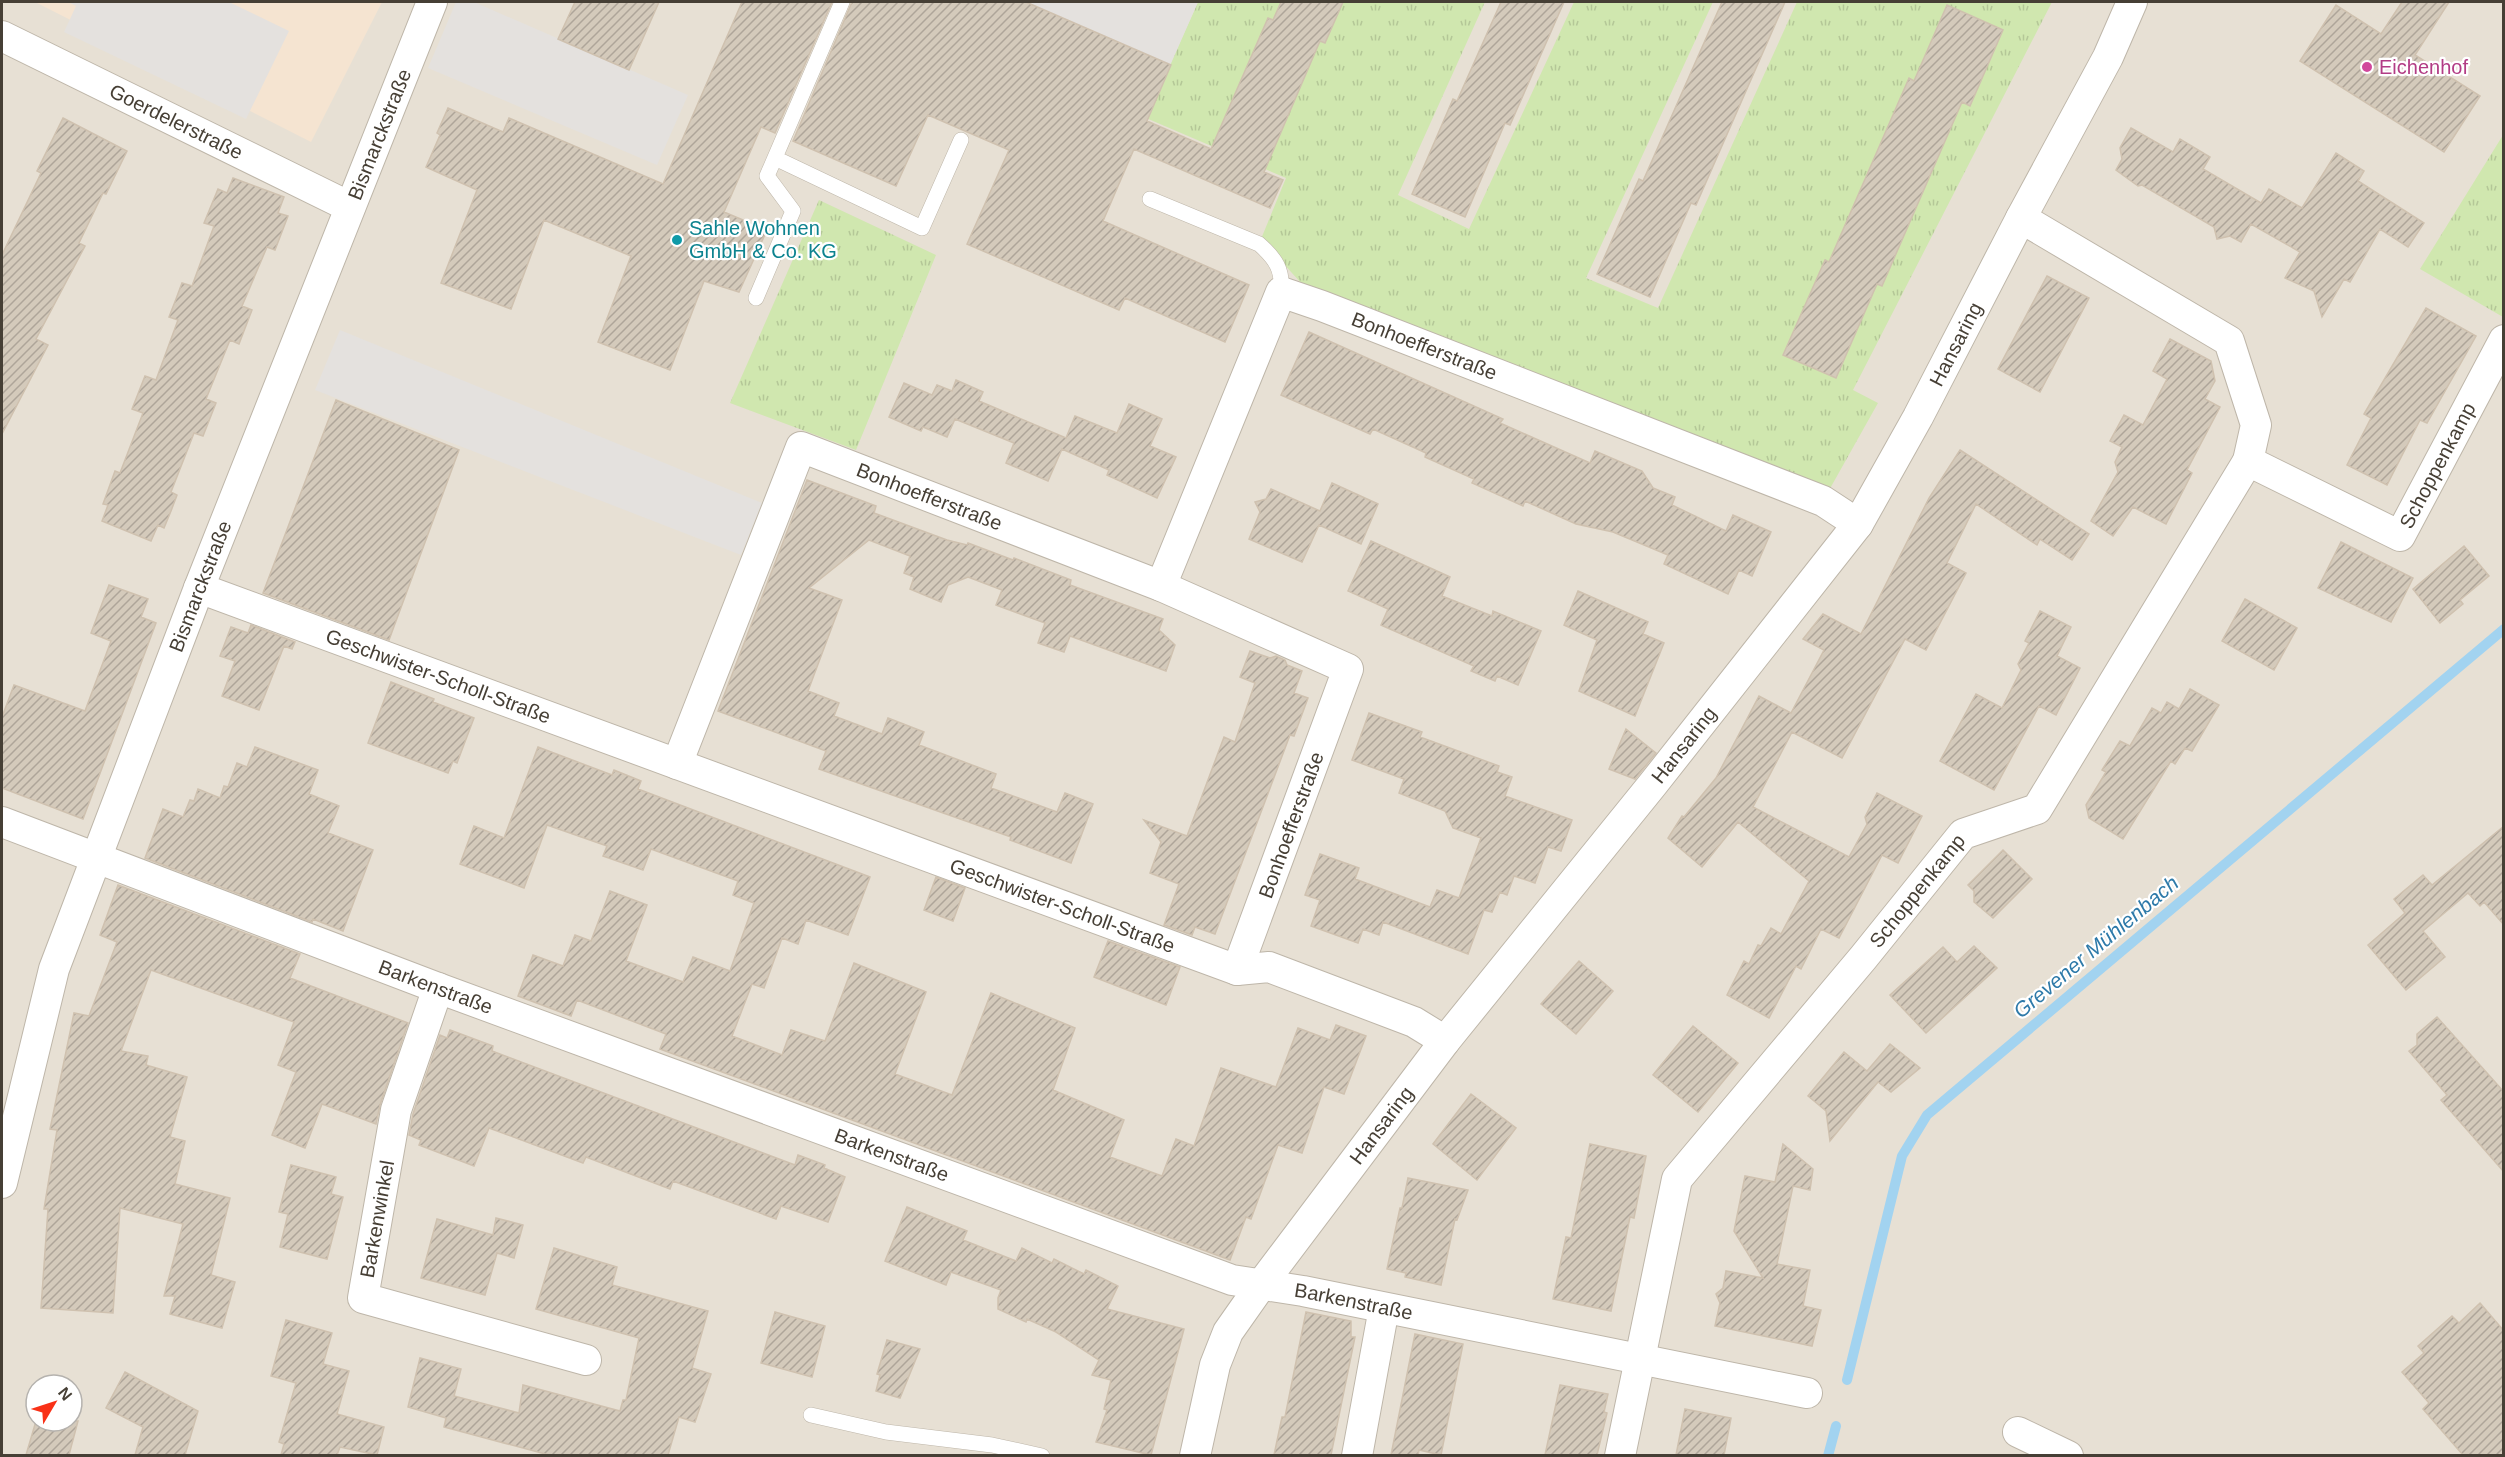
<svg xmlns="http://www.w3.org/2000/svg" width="2505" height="1457" viewBox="0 0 2505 1457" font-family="Helvetica,sans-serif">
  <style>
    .residential { fill: #e7e0d4; fill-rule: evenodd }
    .commercial { fill: #f5e4d1 }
    .grass { fill: url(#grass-tufts) }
    .parking { fill: #e4e1de }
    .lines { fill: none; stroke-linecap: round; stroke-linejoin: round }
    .stream { stroke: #a2d3f0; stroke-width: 10 }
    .building { fill: url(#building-hatch); stroke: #cfc1af; stroke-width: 1.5 }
    .lane-casing { stroke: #beb6a9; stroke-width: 16 }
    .street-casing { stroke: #beb6a9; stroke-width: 32 }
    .lane { stroke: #fff; stroke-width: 15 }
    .street { stroke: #fff; stroke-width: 30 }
    .hotel-dot { fill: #d1479c; stroke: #fff; stroke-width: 2 }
    .culture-dot { fill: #0f9aa8; stroke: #fff; stroke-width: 2 }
    .labels { text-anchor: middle; stroke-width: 4.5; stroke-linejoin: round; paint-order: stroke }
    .hotel-label { font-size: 20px; fill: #b23c85; stroke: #fff; text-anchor: start }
    .street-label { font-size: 20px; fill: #463f35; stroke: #fff }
    .culture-label { font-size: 20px; fill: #0d838f; stroke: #fff; text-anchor: start }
    .water-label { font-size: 21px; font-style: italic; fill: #2e7aa9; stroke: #fff }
  </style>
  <defs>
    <pattern id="grass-tufts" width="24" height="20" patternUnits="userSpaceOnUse" patternTransform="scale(1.5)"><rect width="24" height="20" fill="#d0e7af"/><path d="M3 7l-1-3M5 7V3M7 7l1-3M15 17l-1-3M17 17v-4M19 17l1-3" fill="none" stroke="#b4c797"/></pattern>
    <pattern id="building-hatch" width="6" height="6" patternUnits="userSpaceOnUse" patternTransform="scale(1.5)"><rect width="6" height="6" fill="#d4cabb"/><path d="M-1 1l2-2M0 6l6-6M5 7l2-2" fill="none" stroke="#aea599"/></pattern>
  </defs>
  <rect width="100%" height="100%" fill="#f3efe6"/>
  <path class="residential" d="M 2,2 L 2503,2 L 2503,1455 L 2,1456 ZM 36,1385 L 72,1385 L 72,1421 L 36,1421 Z"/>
  <path class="commercial" d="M 35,2 L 382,2 L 311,142 Z"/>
  <path class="grass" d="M 1198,2 L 1485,2 L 1398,195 L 1469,229 L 1574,2 L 1713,2 L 1586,278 L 1658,308 L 1797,2 L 2052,2 L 1853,390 L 1878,403 L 1823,501 L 1322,306 L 1261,239 L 1286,178 L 1146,118 Z
    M 2503,135 L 2503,317 L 2420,269 Z
    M 819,200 L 936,255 L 856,450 L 730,403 Z"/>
  <path class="parking" d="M 68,2 L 229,2 L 289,31 L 246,119 L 64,32 L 76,6 Z
    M 456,2 L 474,2 L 688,95 L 657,165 L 428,68 Z
    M 1019,2 L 1198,2 L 1169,68 Z
    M 340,330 L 762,503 L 741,555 L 315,390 Z"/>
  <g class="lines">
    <path class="stream" d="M 1847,1380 L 1902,1156 L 1927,1115 L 2504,629
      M 1828,1456 L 1836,1426"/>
  </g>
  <path class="building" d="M 575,2 L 659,2 L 629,70 L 558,39 Z
    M 742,2 L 832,2 L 775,133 L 761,127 L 724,212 L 767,230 L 744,281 L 739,292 L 704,281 L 670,370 L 598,342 L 631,256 L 544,220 L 511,309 L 441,283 L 477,190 L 426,167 L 440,135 L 437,133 L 448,108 L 503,132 L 509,118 L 663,184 Z
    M 852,2 L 1026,2 L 1171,65 L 1147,121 L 1211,149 L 1268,18 L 1273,20 L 1281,2 L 1343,2 L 1325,43 L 1320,41 L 1264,172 L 1283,180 L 1270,208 L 1134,149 L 1103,221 L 1249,285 L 1225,342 L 1125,298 L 1119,310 L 967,244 L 1009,150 L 928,115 L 896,186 L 793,141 Z
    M 1501,2 L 1564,2 L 1510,125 L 1505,123 L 1465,217 L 1412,194 L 1453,99 L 1457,101 Z
    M 1722,2 L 1785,2 L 1696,205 L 1691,203 L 1650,297 L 1597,274 L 1639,179 L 1643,181 Z
    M 2402,2 L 2449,2 L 2415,55 L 2480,96 L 2444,152 L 2300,61 L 2336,5 L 2381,34 Z
    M 1947,5 L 2003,30 L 1970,106 L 1962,102 L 1882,286 L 1877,284 L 1836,378 L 1783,355 L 1825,260 L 1829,262 L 1909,78 L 1914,81 Z
    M 63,118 L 127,151 L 106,194 L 103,193 L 79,243 L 85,246 L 36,339 L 48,345 L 2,434 L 2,255 L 41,173 L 37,171 Z
    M 2131,128 L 2173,152 L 2180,139 L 2210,157 L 2203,169 L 2261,203 L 2269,189 L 2302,208 L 2336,153 L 2364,171 L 2358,181 L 2424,223 L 2408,247 L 2380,229 L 2350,282 L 2344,279 L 2322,317 L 2314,291 L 2285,278 L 2300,252 L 2251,224 L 2241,242 L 2230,236 L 2217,239 L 2214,227 L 2142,185 L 2138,186 L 2116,170 L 2122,159 L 2120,148 Z
    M 233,178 L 284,197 L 278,213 L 288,216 L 275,250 L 267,247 L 242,306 L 252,310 L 239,344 L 230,340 L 206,399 L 216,403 L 203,436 L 194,433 L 171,492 L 177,495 L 171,511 L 164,528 L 158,525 L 151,541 L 102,521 L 108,505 L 103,504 L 115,471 L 120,473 L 143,413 L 132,409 L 145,376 L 156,380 L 178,320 L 169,317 L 176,299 L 182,283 L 192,286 L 214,226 L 204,223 L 218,189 L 227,193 Z
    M 2047,276 L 2089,298 L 2040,392 L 1998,369 Z
    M 2426,308 L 2476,336 L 2427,423 L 2420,420 L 2387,485 L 2347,465 L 2371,418 L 2364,414 Z
    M 1309,332 L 1503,419 L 1500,423 L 1590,463 L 1595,451 L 1642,471 L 1653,488 L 1675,497 L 1672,505 L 1726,531 L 1733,515 L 1771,532 L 1752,576 L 1739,570 L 1728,594 L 1664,564 L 1668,555 L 1613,532 L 1576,524 L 1525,501 L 1523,506 L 1472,483 L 1474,479 L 1425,457 L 1426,453 L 1373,429 L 1370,434 L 1281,395 Z
    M 2170,339 L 2211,361 L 2215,381 L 2205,399 L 2220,407 L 2187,470 L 2192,473 L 2166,524 L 2133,507 L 2113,536 L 2091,521 L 2118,472 L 2115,462 L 2122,447 L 2110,441 L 2124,415 L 2143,425 L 2167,379 L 2153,371 Z
    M 956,380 L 983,392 L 979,401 L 1066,438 L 1075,416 L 1117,433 L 1129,404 L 1162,419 L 1150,446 L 1176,457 L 1157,498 L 1107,475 L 1109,470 L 1062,449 L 1048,481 L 1006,463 L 1014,443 L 955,419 L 947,437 L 923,427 L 921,431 L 889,417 L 904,383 L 932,395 L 937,385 L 952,391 Z
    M 336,400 L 459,450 L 389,640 L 263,593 Z
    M 1960,450 L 2089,534 L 2072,560 L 2040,539 L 2037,545 L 1976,504 L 1947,563 L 1966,573 L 1926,650 L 1905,639 L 1842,758 L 1792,732 L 1753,807 L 1849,857 L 1867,824 L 1865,817 L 1877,793 L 1922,816 L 1898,863 L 1882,855 L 1839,938 L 1821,929 L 1801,969 L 1796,966 L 1769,1018 L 1727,995 L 1744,961 L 1749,964 L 1758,945 L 1761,946 L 1771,928 L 1781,934 L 1809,881 L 1738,822 L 1702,867 L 1668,838 L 1682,816 L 1684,817 L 1716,778 L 1759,696 L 1791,713 L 1824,650 L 1803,639 L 1823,614 L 1861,634 L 1929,498 Z
    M 807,480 L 876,506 L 874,513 L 947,540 L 967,545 L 968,543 L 1013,560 L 1014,558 L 1071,580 L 1070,585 L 1163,619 L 1159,630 L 1175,645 L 1166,671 L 1070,636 L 1064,652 L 1038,643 L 1045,623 L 996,605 L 1002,590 L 968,577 L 948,585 L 941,602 L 910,589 L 914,577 L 904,573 L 910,556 L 869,540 L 809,588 L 842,600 L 808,691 L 839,703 L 834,716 L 882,734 L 888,718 L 924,732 L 919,745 L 996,774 L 991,788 L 1057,812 L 1065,793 L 1093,804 L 1071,863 L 1010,840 L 1011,837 L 819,769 L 826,751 L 718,711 Z
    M 1332,483 L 1378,504 L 1361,544 L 1319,525 L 1302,562 L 1249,539 L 1260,512 L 1255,502 L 1266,499 L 1271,489 L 1320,511 Z
    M 1371,541 L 1450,577 L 1442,596 L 1492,616 L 1493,611 L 1541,631 L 1518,685 L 1497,676 L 1495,681 L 1471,671 L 1474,666 L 1381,625 L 1388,609 L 1348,591 Z
    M 2341,542 L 2413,578 L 2391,622 L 2318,588 Z
    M 2464,546 L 2489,576 L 2460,600 L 2463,604 L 2440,623 L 2413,589 Z
    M 109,585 L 148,599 L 141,617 L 156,623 L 83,819 L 2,788 L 2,717 L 14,685 L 85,711 L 111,641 L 91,633 Z
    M 1578,591 L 1648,622 L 1643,634 L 1664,643 L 1635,716 L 1579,691 L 1597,640 L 1564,625 Z
    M 2245,599 L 2297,628 L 2274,670 L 2222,641 Z
    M 2040,611 L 2071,627 L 2057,656 L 2080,668 L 2056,715 L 2039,706 L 1994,790 L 1940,761 L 1976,694 L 2002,708 L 2021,670 L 2018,664 L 2029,643 L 2025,641 Z
    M 251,625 L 295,642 L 292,649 L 284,646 L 259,710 L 222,696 L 235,661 L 220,656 L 231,627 L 248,633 Z
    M 1250,651 L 1270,658 L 1276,656 L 1285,660 L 1287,665 L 1302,671 L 1294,693 L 1308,698 L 1294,736 L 1290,735 L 1215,934 L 1195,927 L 1192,935 L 1164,925 L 1179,884 L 1150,873 L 1161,842 L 1144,820 L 1187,836 L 1224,737 L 1235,742 L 1255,683 L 1240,677 Z
    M 391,682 L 434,699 L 433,702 L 474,718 L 457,763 L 453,761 L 448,773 L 368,743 Z
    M 2190,689 L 2219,705 L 2192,751 L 2185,748 L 2175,764 L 2171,761 L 2123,839 L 2089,818 L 2086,805 L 2106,772 L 2102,770 L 2120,741 L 2130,746 L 2152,708 L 2161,713 L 2167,702 L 2179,709 Z
    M 1369,713 L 1422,732 L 1420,737 L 1499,766 L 1497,772 L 1512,777 L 1505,796 L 1572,820 L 1561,851 L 1548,847 L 1535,883 L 1514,876 L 1507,895 L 1500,892 L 1492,912 L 1484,910 L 1468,954 L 1383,922 L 1379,935 L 1363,929 L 1358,943 L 1311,926 L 1320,900 L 1305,895 L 1320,854 L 1359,868 L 1355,879 L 1430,907 L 1437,890 L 1459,898 L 1481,838 L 1453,828 L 1445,811 L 1399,793 L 1404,779 L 1352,760 Z
    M 1626,729 L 1656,753 L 1635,779 L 1609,769 Z
    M 255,747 L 318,770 L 309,794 L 339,806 L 328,833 L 373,850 L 343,931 L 313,919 L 312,922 L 145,858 L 163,809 L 183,817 L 190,800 L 194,801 L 198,789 L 220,798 L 224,786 L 228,787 L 237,763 L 247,767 Z
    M 538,747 L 612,775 L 614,770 L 641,781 L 638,789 L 870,877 L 848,935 L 806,920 L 798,944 L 782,938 L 764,988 L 752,984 L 732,1036 L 782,1055 L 791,1030 L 825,1041 L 854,963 L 926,992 L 895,1074 L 952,1095 L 991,993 L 1075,1028 L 1053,1090 L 1124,1120 L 1110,1157 L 1162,1176 L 1176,1139 L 1194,1146 L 1221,1068 L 1276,1087 L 1298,1028 L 1330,1040 L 1336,1025 L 1366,1036 L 1344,1094 L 1324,1087 L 1302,1153 L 1278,1145 L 1251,1219 L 1246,1217 L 1230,1260 L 660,1049 L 666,1034 L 577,1000 L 571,1016 L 518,996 L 533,955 L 563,966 L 575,935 L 591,941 L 610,891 L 647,905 L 626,961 L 683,982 L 693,957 L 730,971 L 754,903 L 733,895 L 738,881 L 651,849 L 643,870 L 603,856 L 607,846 L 547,825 L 524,888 L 460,864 L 474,826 L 504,838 Z
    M 2504,826 L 2504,925 L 2484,902 L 2480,906 L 2468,893 L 2423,931 L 2445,957 L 2406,990 L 2368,945 L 2405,913 L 2394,899 L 2423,875 L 2432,885 Z
    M 2003,850 L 2032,879 L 1993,918 L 1974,902 L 1974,891 L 1968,885 Z
    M 936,877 L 965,888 L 953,921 L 924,910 Z
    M 118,885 L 300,954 L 290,978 L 408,1023 L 380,1105 L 376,1124 L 322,1104 L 305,1148 L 272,1135 L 296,1072 L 278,1065 L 294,1022 L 151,970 L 121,1051 L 148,1056 L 146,1065 L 187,1077 L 170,1137 L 185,1141 L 175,1184 L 230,1198 L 211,1275 L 235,1282 L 222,1328 L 170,1314 L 175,1296 L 164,1296 L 183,1224 L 120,1208 L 113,1313 L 41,1308 L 48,1209 L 44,1209 L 57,1130 L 50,1129 L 74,1013 L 89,1016 L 117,942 L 100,935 Z
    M 1108,941 L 1180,967 L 1166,1005 L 1094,977 Z
    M 1974,946 L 1997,968 L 1926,1033 L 1890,995 L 1943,947 L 1957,962 Z
    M 1579,961 L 1613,991 L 1576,1034 L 1541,1004 Z
    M 2437,1017 L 2504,1092 L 2504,1172 L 2441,1100 L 2447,1095 L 2409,1051 L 2417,1045 L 2417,1034 Z
    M 1693,1026 L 1738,1063 L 1698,1112 L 1653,1075 Z
    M 450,1030 L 493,1046 L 492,1051 L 795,1165 L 798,1155 L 825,1165 L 824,1168 L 845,1177 L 828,1222 L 781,1206 L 776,1219 L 673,1181 L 670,1189 L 586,1157 L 583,1163 L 489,1128 L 474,1166 L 419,1145 L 421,1140 L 409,1135 L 413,1114 L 440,1035 L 447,1038 Z
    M 1890,1044 L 1920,1068 L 1891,1092 L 1878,1082 L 1830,1141 L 1826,1111 L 1808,1096 L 1844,1052 L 1867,1071 Z
    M 1471,1094 L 1516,1128 L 1477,1180 L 1433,1144 Z
    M 1590,1144 L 1646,1156 L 1634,1218 L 1630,1217 L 1611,1311 L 1553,1299 L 1566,1237 L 1571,1238 Z
    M 1783,1144 L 1813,1169 L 1810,1190 L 1793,1186 L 1777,1264 L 1810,1270 L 1803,1306 L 1821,1310 L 1812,1346 L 1715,1326 L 1720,1303 L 1716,1294 L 1723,1288 L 1726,1271 L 1763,1278 L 1734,1231 L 1745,1176 L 1775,1182 Z
    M 291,1165 L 336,1177 L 331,1194 L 343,1197 L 327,1259 L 280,1247 L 288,1214 L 279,1212 Z
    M 1408,1178 L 1468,1190 L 1457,1220 L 1455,1219 L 1441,1285 L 1405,1277 L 1406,1273 L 1387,1269 L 1400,1208 L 1402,1208 Z
    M 907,1207 L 967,1231 L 963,1240 L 1016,1261 L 1022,1248 L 1052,1263 L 1054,1259 L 1084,1274 L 1086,1270 L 1118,1286 L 1107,1309 L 1184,1329 L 1151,1455 L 1096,1442 L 1107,1410 L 1104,1409 L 1111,1380 L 1092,1375 L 1099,1360 L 1056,1332 L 1027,1319 L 1026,1322 L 998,1309 L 998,1298 L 1001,1290 L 951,1272 L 946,1285 L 885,1261 Z
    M 496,1218 L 523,1225 L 514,1258 L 497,1253 L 485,1295 L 421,1278 L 437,1219 L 493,1235 Z
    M 554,1248 L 617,1267 L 612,1285 L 708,1311 L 692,1368 L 711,1374 L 695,1422 L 679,1417 L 668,1455 L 549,1455 L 444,1427 L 446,1418 L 408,1407 L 420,1358 L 461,1369 L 454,1396 L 519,1413 L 523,1385 L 620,1411 L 623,1400 L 626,1400 L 639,1338 L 536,1309 Z
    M 2480,1303 L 2504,1331 L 2504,1455 L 2463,1455 L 2423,1409 L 2429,1403 L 2402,1372 L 2424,1353 L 2418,1346 L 2452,1316 L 2459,1323 Z
    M 775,1312 L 825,1326 L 812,1377 L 761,1363 Z
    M 1306,1312 L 1351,1321 L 1351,1337 L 1355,1337 L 1331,1455 L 1274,1455 L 1282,1417 L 1285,1417 Z
    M 286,1320 L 332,1333 L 323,1364 L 349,1371 L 337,1414 L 384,1427 L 377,1455 L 340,1447 L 337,1455 L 281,1455 L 284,1444 L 279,1442 L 296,1383 L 271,1376 Z
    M 1415,1334 L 1463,1344 L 1441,1455 L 1419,1450 L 1418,1455 L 1391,1455 Z
    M 887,1340 L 920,1349 L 900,1398 L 876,1391 L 880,1375 L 877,1374 Z
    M 125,1372 L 198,1411 L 185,1455 L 135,1455 L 143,1427 L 106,1408 Z
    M 1560,1385 L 1608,1394 L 1604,1412 L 1607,1413 L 1597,1455 L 1545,1455 Z
    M 1685,1409 L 1731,1418 L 1724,1455 L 1676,1455 Z
    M 36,1421 L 78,1421 L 69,1455 L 26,1455 Z"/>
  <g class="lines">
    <g class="lane-casing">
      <path id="lane" d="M 775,158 L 922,228 L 961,140
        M 1150,199 L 1259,244 C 1276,259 1283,270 1281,292
        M 756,298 L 793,211 L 767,176 L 842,2
        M 811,1415 L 886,1432 L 992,1445 L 1042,1456"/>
    </g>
    <g class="street-casing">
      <g id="street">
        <path id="s1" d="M 2,36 L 350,207"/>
        <path id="s2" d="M 2021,218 L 2229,341 L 2256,425 L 2248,461 L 2400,536 L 2504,340"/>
        <path d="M 1161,586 L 1348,669 L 1237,970"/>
        <path id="s3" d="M 199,588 L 1237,970 L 1269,967 L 1414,1022 L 1445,1041"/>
        <path id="s4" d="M 677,764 L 801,447 L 1161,586 L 1281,292 L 1322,306 L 1823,501 L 1858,524"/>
        <path id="s5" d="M 2,822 L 438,988 L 1232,1280 L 1303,1291 L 1807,1393"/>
        <path d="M 438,988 L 396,1110 L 363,1298 L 586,1360"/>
        <path id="s6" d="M 2,1183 L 54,969 L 199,588 L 432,2"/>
        <path d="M 2018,1432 L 2068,1456"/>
        <path id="s7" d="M 1195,1456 L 1215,1365 L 1228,1332 L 1261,1285 L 1445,1041 L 1653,784 L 1858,524 L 1918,417 L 2021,218 L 2108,57 L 2132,2"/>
        <path d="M 1357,1456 L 1384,1308"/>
        <path id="s8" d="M 1620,1456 L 1677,1179 L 1863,958 L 1963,834 L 2037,809 L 2248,461"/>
      </g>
    </g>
    <use href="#lane" class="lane"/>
    <use href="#street" class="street"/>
  </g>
  <circle class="hotel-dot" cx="2367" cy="67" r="6"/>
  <circle class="culture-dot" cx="677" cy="240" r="6"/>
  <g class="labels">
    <g class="hotel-label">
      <text x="2379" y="74">Eichenhof</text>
    </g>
    <g class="street-label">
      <text dy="7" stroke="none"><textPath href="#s1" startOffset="194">Goerdelerstraße</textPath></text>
      <text dy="7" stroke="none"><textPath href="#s6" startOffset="1116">Bismarckstraße</textPath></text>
      <text dy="7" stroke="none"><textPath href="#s7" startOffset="1358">Hansaring</textPath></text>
      <text dy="7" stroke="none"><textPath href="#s4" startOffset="1197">Bonhoefferstraße</textPath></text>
      <text dy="7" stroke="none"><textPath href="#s2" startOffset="616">Schoppenkamp</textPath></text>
      <text dy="7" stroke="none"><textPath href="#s4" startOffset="478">Bonhoefferstraße</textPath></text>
      <text dy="7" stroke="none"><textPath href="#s6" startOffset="630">Bismarckstraße</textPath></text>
      <text dy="7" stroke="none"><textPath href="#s3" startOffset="255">Geschwister-Scholl-Straße</textPath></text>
      <text dy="7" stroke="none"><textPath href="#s7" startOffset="872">Hansaring</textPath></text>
      <text transform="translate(1291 825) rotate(-70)" y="7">Bonhoefferstraße</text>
      <text dy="7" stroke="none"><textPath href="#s8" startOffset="658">Schoppenkamp</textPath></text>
      <text dy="7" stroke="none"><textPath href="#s3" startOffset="920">Geschwister-Scholl-Straße</textPath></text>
      <text dy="7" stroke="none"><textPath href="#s5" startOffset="464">Barkenstraße</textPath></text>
      <text dy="7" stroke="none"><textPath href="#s7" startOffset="386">Hansaring</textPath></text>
      <text dy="7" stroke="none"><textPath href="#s5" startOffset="950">Barkenstraße</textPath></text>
      <text transform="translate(377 1219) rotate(-80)" y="7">Barkenwinkel</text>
      <text dy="7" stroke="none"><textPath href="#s5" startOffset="1436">Barkenstraße</textPath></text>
    </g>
    <g class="culture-label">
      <text x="689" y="235">Sahle Wohnen<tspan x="689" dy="23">GmbH &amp; Co. KG</tspan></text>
    </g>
    <g class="water-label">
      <text transform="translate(2096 947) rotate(-40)" y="7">Grevener Mühlenbach</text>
    </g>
  </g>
  <rect width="2505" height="1457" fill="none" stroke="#463f35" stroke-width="6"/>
  <g transform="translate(54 1403) rotate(51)"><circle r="28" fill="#ffffff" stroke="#b5b2ae" stroke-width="1.5"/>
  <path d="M0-4.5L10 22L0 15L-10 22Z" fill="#f93117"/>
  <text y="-9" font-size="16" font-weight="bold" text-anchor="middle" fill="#463f35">N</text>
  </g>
</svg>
